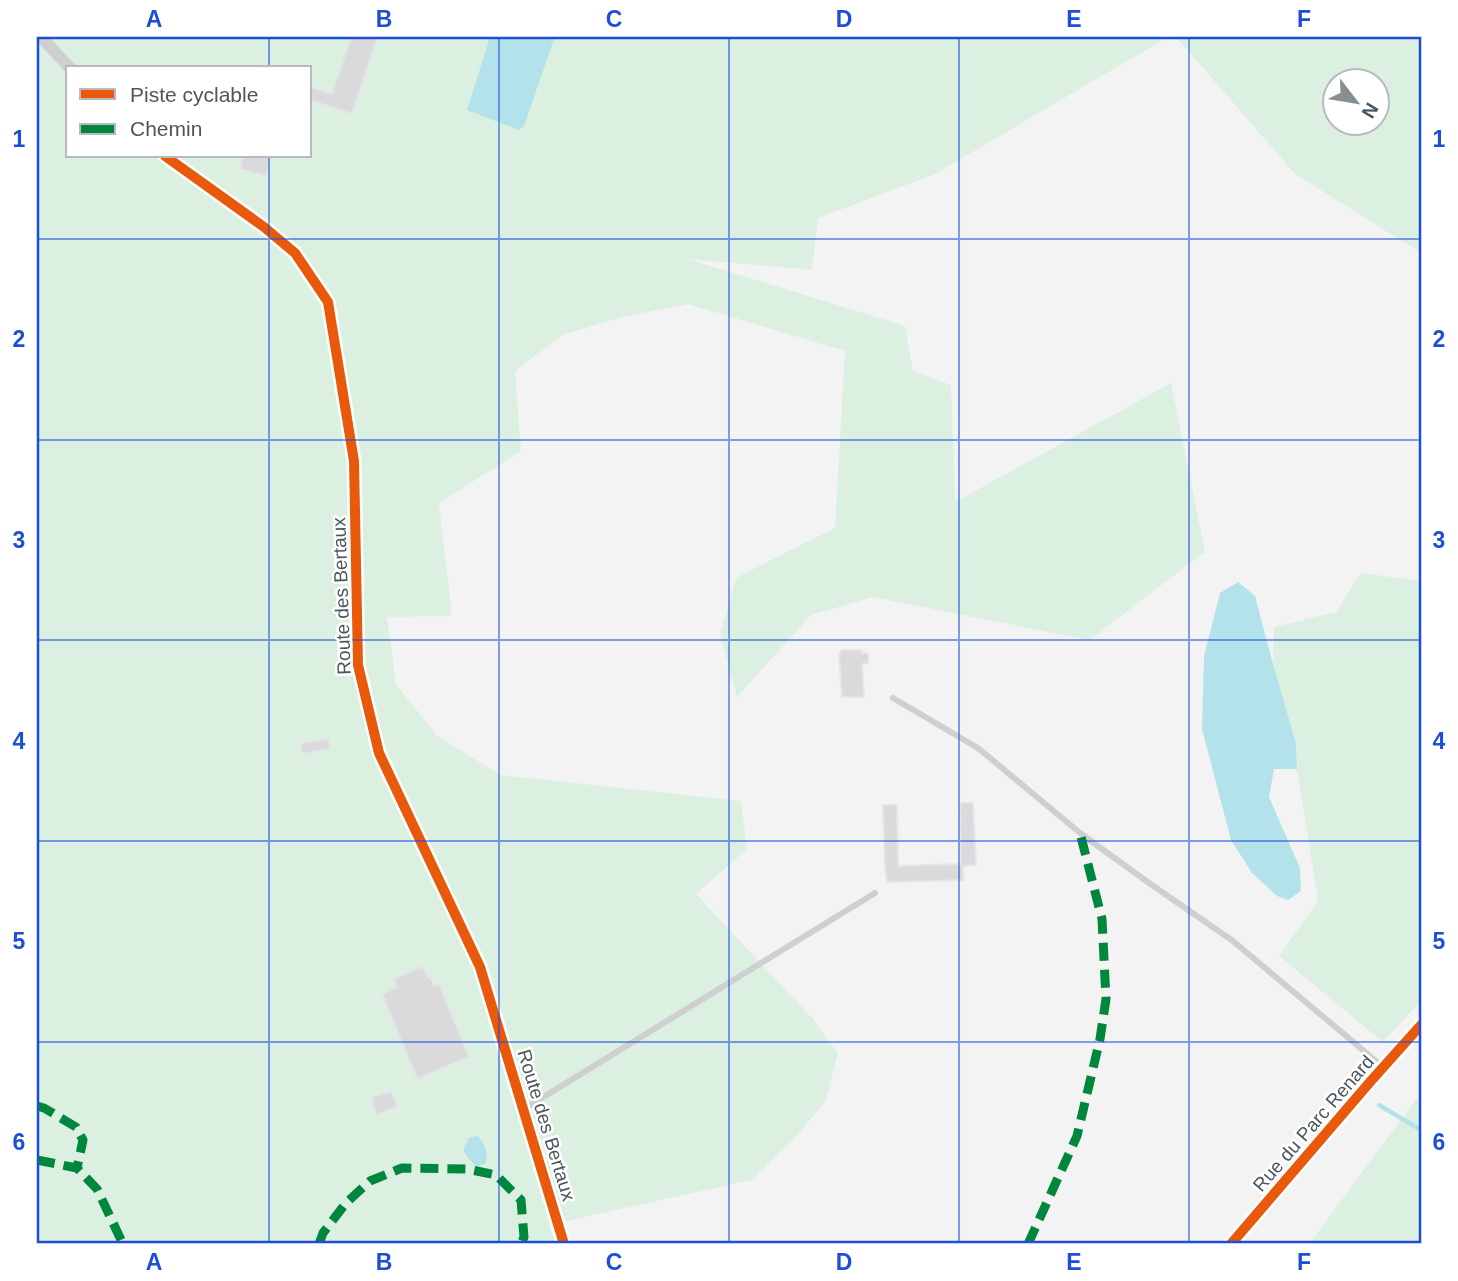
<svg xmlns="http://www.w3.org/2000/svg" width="1458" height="1281" viewBox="0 0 1458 1281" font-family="Helvetica,sans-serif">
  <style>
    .green { fill: #dbf0e1; fill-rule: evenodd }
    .water { fill: #b3e2ea }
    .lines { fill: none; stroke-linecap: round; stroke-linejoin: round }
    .stream { stroke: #b3e2ea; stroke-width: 4.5 }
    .building { fill: #dadadc; stroke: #e5e5e6; stroke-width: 2 }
    .service { stroke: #cecfd1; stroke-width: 6 }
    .minor { stroke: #cecfd1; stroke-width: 12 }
    .quiet { stroke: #00873e; stroke-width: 9; stroke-dasharray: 18 9; stroke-linecap: butt }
    .cycleway-casing { stroke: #fff; stroke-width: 15 }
    .cycleway { stroke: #e8590c; stroke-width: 10 }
    .grid { fill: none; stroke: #1d4ed8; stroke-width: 2; stroke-opacity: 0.55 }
    .labels { text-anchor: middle; stroke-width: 5; stroke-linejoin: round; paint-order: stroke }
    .street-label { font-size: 19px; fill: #4b565f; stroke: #fff }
    .neatline { fill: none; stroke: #1d4ed8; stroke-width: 2.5 }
    .grid-label { font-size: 23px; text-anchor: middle; font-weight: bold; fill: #1d4ed8 }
  </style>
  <rect width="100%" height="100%" fill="#f4f3f3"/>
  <path class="green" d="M 37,37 L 1168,37 L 935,174 L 818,218 L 812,270 L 688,259 L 905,326 L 913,371 L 951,385 L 955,502 L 1171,383 L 1205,552 L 1089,640 L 873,597 L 811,615 L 737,697 L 720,635 L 736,578 L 835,528 L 845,351 L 688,304 L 622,317 L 562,335 L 515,371 L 521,451 L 439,503 L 452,616 L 387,617 L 396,684 L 437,736 L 501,775 L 741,801 L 747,849 L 696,894 L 812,1018 L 838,1053 L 825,1102 L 793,1140 L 751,1180 L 549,1225 L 556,1244 L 37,1244 ZM 68,68 L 310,68 L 310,156 L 68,156 Z
    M 1176,37 L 1421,37 L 1421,253 L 1295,174 ZM 1336,80 L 1378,80 L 1378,122 L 1336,122 Z
    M 1361,573 L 1421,581 L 1421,1001 L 1383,1042 L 1279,956 L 1318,901 L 1297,769 L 1296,743 L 1273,664 L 1274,627 L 1336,612 Z
    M 1421,1093 L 1421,1244 L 1309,1244 Z"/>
  <path class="water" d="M 490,37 L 552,37 L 554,39 L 524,126 L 519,130 L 467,110 Z
    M 1238,582 L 1255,596 L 1273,664 L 1296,743 L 1297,769 L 1274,769 L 1269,797 L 1300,868 L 1301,891 L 1288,900 L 1277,896 L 1252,873 L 1231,840 L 1202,729 L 1204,656 L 1220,593 Z
    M 478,1136 C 485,1145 488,1151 486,1163 L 477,1167 L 468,1158 L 463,1150 L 469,1138 Z"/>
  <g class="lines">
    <path class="stream" d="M 1379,1105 L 1421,1130"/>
  </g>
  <path class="building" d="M 351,37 L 378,37 L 352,114 L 310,100 L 310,87 L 332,93 Z
    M 243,156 L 271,156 L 266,176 L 240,169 Z
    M 842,650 L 861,650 L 861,653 L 868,653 L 868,663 L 862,664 L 864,697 L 842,697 L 839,654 Z
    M 329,739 L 330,749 L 302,754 L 301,743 Z
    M 960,803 L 973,803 L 976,865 L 963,866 L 963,880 L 887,882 L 885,866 L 883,805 L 897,805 L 898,866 L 961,864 Z
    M 423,966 L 428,978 L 431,977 L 434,986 L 439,984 L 469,1057 L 417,1079 L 382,994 L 397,987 L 393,979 Z
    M 392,1091 L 397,1107 L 376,1115 L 371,1097 Z"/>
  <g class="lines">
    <path class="service" d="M 893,698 L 978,748 L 1080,833 L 1149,883 L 1233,941 L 1383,1067
      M 524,1109 L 875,893"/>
    <path class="minor" d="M 41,37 L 70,68
      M 165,156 L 264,227 L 295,253 L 328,302 L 354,461 L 358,665 L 379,753 L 480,967 L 564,1244
      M 1231,1244 L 1370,1082 L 1421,1025"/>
    <path class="quiet" d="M 37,1106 L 44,1108 L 76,1127 L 83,1140 L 77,1168
      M 37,1160 L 77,1168 L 97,1189 L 123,1244
      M 319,1244 L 323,1233 L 346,1203 L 370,1181 L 402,1168 L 467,1169 L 496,1175 L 521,1200 L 524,1237 L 521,1244
      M 1028,1244 L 1077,1136 L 1100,1039 L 1106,999 L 1102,919 L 1080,833"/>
    <g class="cycleway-casing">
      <path id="cycleway" d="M 165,156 L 264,227 L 295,253 L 328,302 L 354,461 L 358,665 L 379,753 L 480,967 L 564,1244
        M 1231,1244 L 1370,1082 L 1421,1025"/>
    </g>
    <use href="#cycleway" class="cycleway"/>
  </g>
  <path class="grid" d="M 269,37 L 269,68M 499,37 L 499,1244M 729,37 L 729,1244M 959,37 L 959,1244M 1189,37 L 1189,1244M 269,156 L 269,1244M 37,239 L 1421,239M 37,440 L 1421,440M 37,640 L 1421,640M 37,841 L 1421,841M 37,1042 L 1421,1042"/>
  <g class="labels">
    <g class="street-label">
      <text transform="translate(341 596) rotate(-92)" y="7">Route des Bertaux</text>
      <text transform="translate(1313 1123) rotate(-49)" y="7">Rue du Parc Renard</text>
      <text transform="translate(547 1125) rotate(73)" y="7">Route des Bertaux</text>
    </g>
  </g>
  <rect width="1458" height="1281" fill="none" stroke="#ffffff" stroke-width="77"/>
  <rect x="66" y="66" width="245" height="91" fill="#ffffff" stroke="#b7bbbf" stroke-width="2"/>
  <rect x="80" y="89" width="35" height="10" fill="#e8590c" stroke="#b7bbbf" stroke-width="2"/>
  <text x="130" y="102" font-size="21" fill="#4b565f">Piste cyclable</text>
  <rect x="80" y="124" width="35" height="10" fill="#00873e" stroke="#b7bbbf" stroke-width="2"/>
  <text x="130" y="136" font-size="21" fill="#4b565f">Chemin</text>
  <g transform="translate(1356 102) rotate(121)"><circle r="33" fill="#ffffff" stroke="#b7bbbf" stroke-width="2"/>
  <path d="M0-5L12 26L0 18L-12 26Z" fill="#868d93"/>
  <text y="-10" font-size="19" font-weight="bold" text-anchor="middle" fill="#4b565f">N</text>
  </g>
  <rect x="38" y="38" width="1382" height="1204" class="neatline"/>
  <g class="grid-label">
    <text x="154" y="27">A</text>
    <text x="384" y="27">B</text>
    <text x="614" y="27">C</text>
    <text x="844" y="27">D</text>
    <text x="1074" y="27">E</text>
    <text x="1304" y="27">F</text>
    <text x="19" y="147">1</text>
    <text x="1439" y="147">1</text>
    <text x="19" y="347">2</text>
    <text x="1439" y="347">2</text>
    <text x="19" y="548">3</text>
    <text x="1439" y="548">3</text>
    <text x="19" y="749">4</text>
    <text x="1439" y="749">4</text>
    <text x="19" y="949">5</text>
    <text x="1439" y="949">5</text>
    <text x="19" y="1150">6</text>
    <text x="1439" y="1150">6</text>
    <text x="154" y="1270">A</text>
    <text x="384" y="1270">B</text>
    <text x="614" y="1270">C</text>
    <text x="844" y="1270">D</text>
    <text x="1074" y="1270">E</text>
    <text x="1304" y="1270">F</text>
  </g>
</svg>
